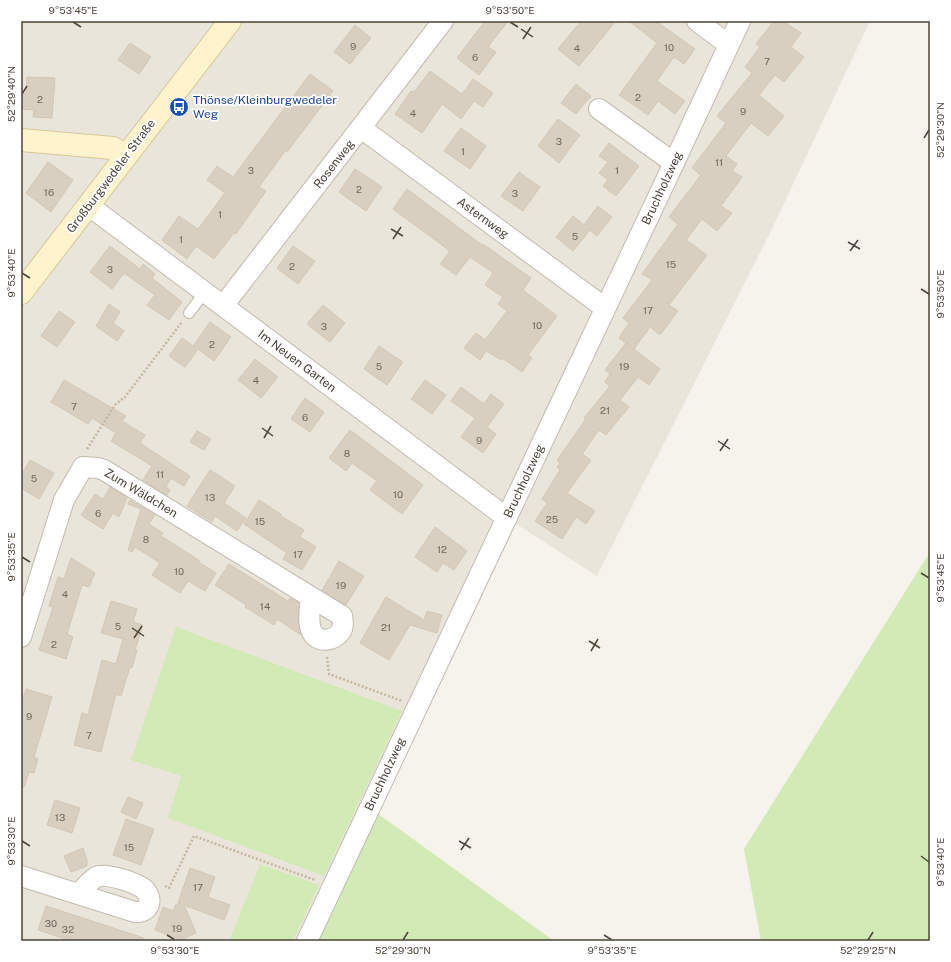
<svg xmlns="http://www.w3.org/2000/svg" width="951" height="962" viewBox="0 0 951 962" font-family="'Public Sans',sans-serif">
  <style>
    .residential { fill: #eae5da }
    .green { fill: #d2eab5 }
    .building { fill: #d8cfc1; stroke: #d3c7b4 }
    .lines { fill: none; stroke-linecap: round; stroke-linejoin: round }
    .lane-casing { stroke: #c2bbae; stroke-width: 12 }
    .street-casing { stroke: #c2bbae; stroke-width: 22 }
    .secondary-casing { stroke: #d6c79b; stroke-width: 24 }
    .path { stroke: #c4b79f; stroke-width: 2.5; stroke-dasharray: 2 2; stroke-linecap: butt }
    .lane { stroke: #fff; stroke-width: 10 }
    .street { stroke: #fff; stroke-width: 20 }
    .secondary { stroke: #fff3cd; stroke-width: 22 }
    .ticks { fill: none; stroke: #4b4439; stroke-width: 1.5 }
    .labels { text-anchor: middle; stroke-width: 3.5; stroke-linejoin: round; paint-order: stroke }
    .number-label { font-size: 10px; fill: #6e675b }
    .transit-label { font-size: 12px; fill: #164399; stroke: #fff; text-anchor: start }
    .street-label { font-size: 12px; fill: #4b4439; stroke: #fff }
    .neatline { fill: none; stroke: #4b4439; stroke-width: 1.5 }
    .ticks-label { font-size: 10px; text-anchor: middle; fill: #4b4439 }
  </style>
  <rect width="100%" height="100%" fill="#f6f3ec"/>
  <path class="residential" d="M 21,21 L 870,21 L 771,231 L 597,576 L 507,518 L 299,941 L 21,941 Z"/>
  <path class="green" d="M 930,552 L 930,941 L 761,941 L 744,849 Z
    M 176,627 L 402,711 L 324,876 L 168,818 L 181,776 L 131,760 Z
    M 377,813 L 554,941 L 316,941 Z
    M 260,864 L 319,885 L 293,941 L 229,941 Z"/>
  <path class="building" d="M 485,21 L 508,21 L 488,47 L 496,52 L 479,75 L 457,58 Z
    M 581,21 L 616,21 L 579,66 L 558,49 Z
    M 629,21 L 656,21 L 695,49 L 684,64 L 674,57 L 657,81 L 685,101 L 675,114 L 658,101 L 648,115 L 619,95 L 657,43 Z
    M 774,21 L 783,21 L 801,33 L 791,47 L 804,57 L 784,82 L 775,75 L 759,95 L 784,116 L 768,136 L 751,123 L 726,156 L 737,164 L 732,171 L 742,177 L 721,206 L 732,213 L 717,231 L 702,219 L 686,240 L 707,255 L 669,305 L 678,311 L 660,335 L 650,327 L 634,349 L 619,338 L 629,323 L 623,318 L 652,280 L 642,274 L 678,224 L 669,217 L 701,175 L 692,168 L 726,123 L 717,116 L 752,73 L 745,67 L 760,47 L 756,44 Z
    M 355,25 L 371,38 L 350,64 L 334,52 Z
    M 130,43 L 151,57 L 139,74 L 118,60 Z
    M 430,71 L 462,94 L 473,79 L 493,93 L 483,107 L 474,101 L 461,119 L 442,104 L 422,133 L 395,114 L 411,91 L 414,92 Z
    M 310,74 L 333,91 L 287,152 L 285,151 L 259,187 L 266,191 L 236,234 L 234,233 L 214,259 L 196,246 L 187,259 L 162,240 L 179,216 L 198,229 L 202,224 L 225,193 L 207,180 L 217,166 L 233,177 Z
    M 27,77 L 55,78 L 52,118 L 33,117 L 34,110 L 21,109 L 21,93 L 26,94 Z
    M 576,84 L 591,96 L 576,114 L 561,103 Z
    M 558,119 L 580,135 L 559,163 L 538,146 Z
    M 461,128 L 486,146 L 470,169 L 444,151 Z
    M 609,143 L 639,166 L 616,196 L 603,186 L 608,180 L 599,173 L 608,162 L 599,156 Z
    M 48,162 L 73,180 L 51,212 L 26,193 Z
    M 355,169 L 382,187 L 366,211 L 339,192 Z
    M 519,172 L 540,187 L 523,211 L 501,196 Z
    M 407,189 L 482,245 L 483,244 L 531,278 L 523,290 L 557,316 L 528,355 L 532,358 L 522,372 L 502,358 L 501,360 L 486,351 L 480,360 L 464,348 L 476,333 L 485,340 L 507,311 L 498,304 L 503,297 L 485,285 L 493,273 L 470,257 L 456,275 L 440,264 L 450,251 L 393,209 Z
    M 598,206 L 612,217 L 597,236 L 590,230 L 573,251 L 556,237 L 573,216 L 584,225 Z
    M 110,246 L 140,269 L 143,264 L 155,274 L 152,278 L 182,302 L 169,320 L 147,305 L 155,295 L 124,273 L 112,289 L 90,272 Z
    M 293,246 L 315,261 L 298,284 L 277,268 Z
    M 109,304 L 120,312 L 113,323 L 124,331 L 117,341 L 96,326 Z
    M 323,305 L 345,323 L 330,342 L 307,324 Z
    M 59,311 L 75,322 L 57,347 L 41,336 Z
    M 210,322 L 231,337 L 214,361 L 198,349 L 185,367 L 169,356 L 182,338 L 195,347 L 193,346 Z
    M 626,343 L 660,369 L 649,385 L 638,377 L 620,400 L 629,407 L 606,435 L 599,430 L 582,454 L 591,460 L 567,493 L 595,511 L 586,524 L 576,517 L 562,539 L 535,521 L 547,503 L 542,499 L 560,470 L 557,467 L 560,463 L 557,460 L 586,419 L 584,418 L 610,386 L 605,382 L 610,374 L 605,370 Z
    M 379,346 L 403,362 L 387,385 L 364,369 Z
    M 255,359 L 278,377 L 261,398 L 238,380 Z
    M 64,380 L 126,416 L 122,421 L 145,435 L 140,443 L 190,476 L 184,486 L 171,478 L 166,487 L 170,490 L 167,495 L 143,480 L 152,466 L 111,441 L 116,433 L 92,418 L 88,424 L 51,402 Z
    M 425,380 L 446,395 L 432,414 L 411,399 Z
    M 461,387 L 484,404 L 491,394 L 504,404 L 487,427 L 496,434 L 483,453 L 461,437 L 475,418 L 451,401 Z
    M 305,398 L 324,412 L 310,432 L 291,419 Z
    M 350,430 L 423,485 L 402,514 L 370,490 L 377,481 L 352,463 L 346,471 L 329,458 Z
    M 197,431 L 211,439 L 204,450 L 190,442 Z
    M 30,460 L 54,473 L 39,499 L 21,488 L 21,476 Z
    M 210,470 L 235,486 L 224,503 L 246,518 L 237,531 L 215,516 L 212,522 L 187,506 Z
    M 110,487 L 127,498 L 119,517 L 113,513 L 103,529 L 81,515 L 95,494 L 103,499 Z
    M 130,500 L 155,515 L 149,524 L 163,533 L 161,536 L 200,561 L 199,562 L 216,573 L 205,591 L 188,581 L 180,593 L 152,575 L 160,563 L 135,547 L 132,552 L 128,550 L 141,509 L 128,504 Z
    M 259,500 L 282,515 L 281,516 L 304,530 L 300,537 L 316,547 L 302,570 L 283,559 L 287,553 L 244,524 Z
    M 435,527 L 467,551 L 454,570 L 443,563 L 437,572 L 415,557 Z
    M 71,558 L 95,573 L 89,587 L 82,585 L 67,634 L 73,637 L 66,659 L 39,650 L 53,607 L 49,606 L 58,577 L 64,579 Z
    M 339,561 L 364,576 L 346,605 L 322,590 Z
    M 229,564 L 288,601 L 290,598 L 299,603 L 298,620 L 301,635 L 277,619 L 274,625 L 245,607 L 246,605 L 215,585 Z
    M 386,597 L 424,620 L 427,611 L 442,615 L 437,633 L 410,625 L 389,660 L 360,643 Z
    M 111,601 L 137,609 L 133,622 L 143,625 L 135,650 L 137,650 L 132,668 L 130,667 L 121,696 L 116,694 L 101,752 L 74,745 L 82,713 L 88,715 L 102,660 L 116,664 L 123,639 L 101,633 Z
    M 26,689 L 52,697 L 34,757 L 38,759 L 34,773 L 29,772 L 24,787 L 21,787 L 21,704 Z
    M 128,797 L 143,803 L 136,819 L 121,812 Z
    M 55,800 L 80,808 L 72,833 L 47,825 Z
    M 126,819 L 154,829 L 141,865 L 113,855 Z
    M 83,848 L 87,860 L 87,866 L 71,872 L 64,856 Z
    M 190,868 L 215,877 L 208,897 L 230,905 L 224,920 L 178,903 Z
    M 176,904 L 185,907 L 196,933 L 181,940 L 155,930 L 163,907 L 173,911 Z
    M 46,906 L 144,938 L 143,941 L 71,941 L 38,930 Z"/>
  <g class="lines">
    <g class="lane-casing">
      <path id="lane" d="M 189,313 L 205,292"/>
    </g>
    <g class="street-casing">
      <path id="street" d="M 697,21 L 729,45
        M 599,109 L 674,163
        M 361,128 L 605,308
        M 88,205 L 507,518
        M 223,306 L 443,21
        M 21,637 L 64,500 L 83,467 L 98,468 L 104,470 L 342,616 C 343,621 344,627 341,631 C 334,641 318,644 312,632 C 307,622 310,608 311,598
        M 21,876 L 135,912 C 150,913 154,899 144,889 C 136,883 106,872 96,877 C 90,881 84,889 78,894
        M 307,941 L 674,163 L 740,21"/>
    </g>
    <g class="secondary-casing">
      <path id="secondary" d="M 21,140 L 113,148 L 125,156
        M 21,293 L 230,21"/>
    </g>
    <path class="path" d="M 87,449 L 115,405 L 125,397 L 182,322
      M 327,657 L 329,674 L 402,701
      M 165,886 L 169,888 L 194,836 L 315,880"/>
    <use href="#lane" class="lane"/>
    <use href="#street" class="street"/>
    <use href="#secondary" class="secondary"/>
  </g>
  <path class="ticks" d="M 73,22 L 81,27M 510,22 L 518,27M 521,29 L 533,37M 523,39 L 531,27M 22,94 L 27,86M 924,138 L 929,130M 391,229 L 403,236M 393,239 L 401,227M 848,242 L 860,249M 850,251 L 858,240M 22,273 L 30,278M 921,289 L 929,294M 262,428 L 273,436M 264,438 L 271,426M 718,441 L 730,449M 720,451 L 728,439M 22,557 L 30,562M 921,573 L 929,578M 132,628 L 144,636M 134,638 L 142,626M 589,641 L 600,648M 591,651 L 598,639M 22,841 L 30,846M 459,841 L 471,848M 461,850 L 469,838M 921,856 L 929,862M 167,935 L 175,940M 604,935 L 612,940M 403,940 L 408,932M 868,940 L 873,932"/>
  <defs>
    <g id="bus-disc" transform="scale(1)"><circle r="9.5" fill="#1a4fb4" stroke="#fff"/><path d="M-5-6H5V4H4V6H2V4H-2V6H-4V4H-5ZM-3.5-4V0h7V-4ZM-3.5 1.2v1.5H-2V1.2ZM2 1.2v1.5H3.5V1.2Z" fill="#fff"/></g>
  </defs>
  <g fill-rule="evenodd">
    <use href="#bus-disc" x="179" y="107"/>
  </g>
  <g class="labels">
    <g class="number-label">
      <text x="353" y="50">9</text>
      <text x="669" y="51">10</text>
      <text x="577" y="52">4</text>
      <text x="475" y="61">6</text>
      <text x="767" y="65">7</text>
      <text x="638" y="101">2</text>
      <text x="40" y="103">2</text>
      <text x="743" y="115">9</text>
      <text x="413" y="117">4</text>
      <text x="559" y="145">3</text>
      <text x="463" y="155">1</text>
      <text x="719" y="166">11</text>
      <text x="251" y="174">3</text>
      <text x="617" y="174">1</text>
      <text x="359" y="193">2</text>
      <text x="49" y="196">16</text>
      <text x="515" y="197">3</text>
      <text x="220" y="218">1</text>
      <text x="575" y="240">5</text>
      <text x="181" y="243">1</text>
      <text x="671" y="268">15</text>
      <text x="292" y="270">2</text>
      <text x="110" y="273">3</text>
      <text x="648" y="314">17</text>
      <text x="537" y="329">10</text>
      <text x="324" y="330">3</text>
      <text x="212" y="348">2</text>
      <text x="379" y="370">5</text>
      <text x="624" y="370">19</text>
      <text x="256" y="384">4</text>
      <text x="74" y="410">7</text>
      <text x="605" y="414">21</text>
      <text x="305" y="421">6</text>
      <text x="479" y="444">9</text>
      <text x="347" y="457">8</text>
      <text x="160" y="478">11</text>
      <text x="34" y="482">5</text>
      <text x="398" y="498">10</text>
      <text x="210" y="501">13</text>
      <text x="98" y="517">6</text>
      <text x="552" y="523">25</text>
      <text x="260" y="525">15</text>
      <text x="146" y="543">8</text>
      <text x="442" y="553">12</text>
      <text x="298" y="558">17</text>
      <text x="179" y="575">10</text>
      <text x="341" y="589">19</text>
      <text x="65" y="598">4</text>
      <text x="265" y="610">14</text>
      <text x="118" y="630">5</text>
      <text x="386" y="631">21</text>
      <text x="54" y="648">2</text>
      <text x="29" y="720">9</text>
      <text x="89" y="739">7</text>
      <text x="60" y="821">13</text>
      <text x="129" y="851">15</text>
      <text x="198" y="891">17</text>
      <text x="51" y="927">30</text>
      <text x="177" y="932">19</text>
      <text x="68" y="933">32</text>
    </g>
    <g class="transit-label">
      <text x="193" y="104">Thönse/Kleinburgwedeler<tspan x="193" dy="14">Weg</tspan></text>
    </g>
    <g class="street-label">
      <text transform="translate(334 164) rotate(-52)" y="4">Rosenweg</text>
      <text transform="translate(111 176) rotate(-53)" y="4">Großburgwedeler Straße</text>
      <text transform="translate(662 188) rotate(-65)" y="4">Bruchholzweg</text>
      <text transform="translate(483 218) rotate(36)" y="4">Asternweg</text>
      <text transform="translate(297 361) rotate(37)" y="4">Im Neuen Garten</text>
      <text transform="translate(524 481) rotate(-65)" y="4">Bruchholzweg</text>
      <text transform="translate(141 493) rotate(31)" y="4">Zum Wäldchen</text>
      <text transform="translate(385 774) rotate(-65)" y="4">Bruchholzweg</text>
    </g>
  </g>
  <rect width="951" height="962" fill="none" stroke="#ffffff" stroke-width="44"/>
  <rect x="22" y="22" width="907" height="918" class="neatline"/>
  <g class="ticks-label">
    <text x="73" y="14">9°53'45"E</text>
    <text x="510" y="14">9°53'50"E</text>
    <text transform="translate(11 94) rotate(-90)" y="4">52°29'40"N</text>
    <text transform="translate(940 130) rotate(-90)" y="4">52°29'30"N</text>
    <text transform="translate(11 273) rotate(-90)" y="4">9°53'40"E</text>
    <text transform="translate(940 294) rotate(-90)" y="4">9°53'50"E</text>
    <text transform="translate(11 557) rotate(-90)" y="4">9°53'35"E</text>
    <text transform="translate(940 578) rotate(-90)" y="4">9°53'45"E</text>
    <text transform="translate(11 841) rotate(-90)" y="4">9°53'30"E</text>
    <text transform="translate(940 862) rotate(-90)" y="4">9°53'40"E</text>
    <text x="175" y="954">9°53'30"E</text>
    <text x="403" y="954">52°29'30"N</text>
    <text x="612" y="954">9°53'35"E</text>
    <text x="868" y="954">52°29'25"N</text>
  </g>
</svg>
